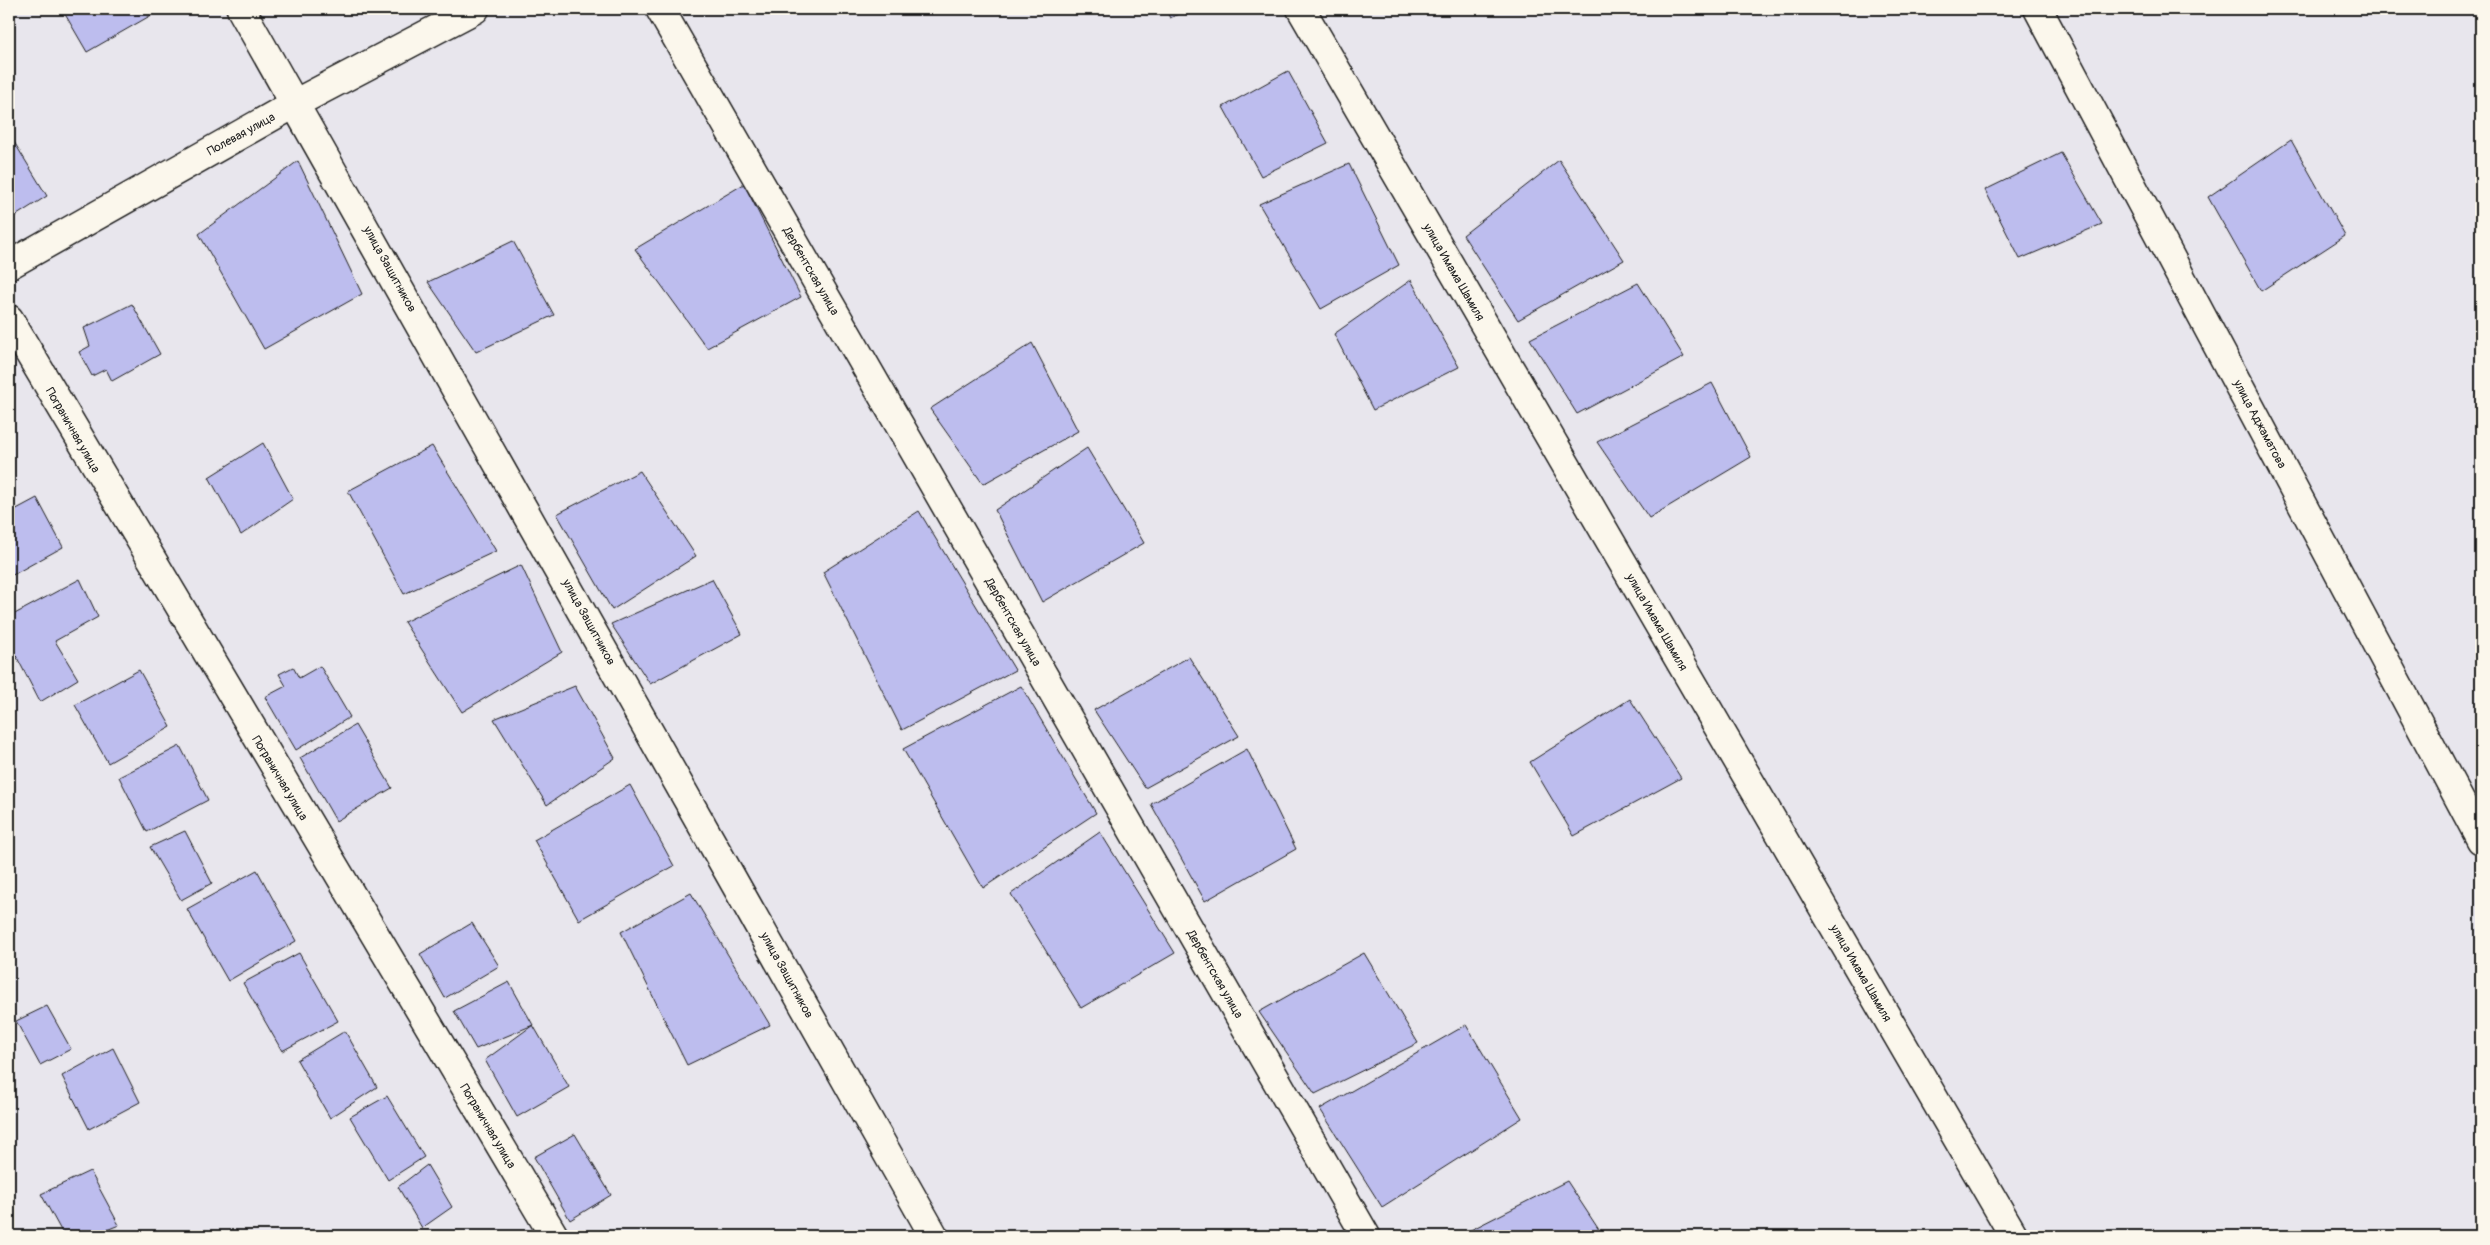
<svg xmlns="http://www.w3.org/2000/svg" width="2490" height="1245" viewBox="0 0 2490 1245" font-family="Pangolin,sans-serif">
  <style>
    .building { fill: #bdbdee; stroke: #1c1c1c }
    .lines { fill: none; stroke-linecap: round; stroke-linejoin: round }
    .street-casing { stroke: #1c1c1c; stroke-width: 31 }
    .street { stroke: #fbf7ec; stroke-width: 28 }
    .labels { text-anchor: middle; stroke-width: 4.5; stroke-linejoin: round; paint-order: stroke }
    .street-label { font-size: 12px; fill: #1c1c1c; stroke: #fbf7ec }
  </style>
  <rect width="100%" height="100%" fill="#e8e6ed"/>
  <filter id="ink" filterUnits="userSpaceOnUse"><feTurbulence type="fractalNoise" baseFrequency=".02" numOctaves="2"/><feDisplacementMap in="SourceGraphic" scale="10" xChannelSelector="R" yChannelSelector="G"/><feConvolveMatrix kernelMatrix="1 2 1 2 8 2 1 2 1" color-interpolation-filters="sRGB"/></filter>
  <g filter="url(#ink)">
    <path class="building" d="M 62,9 L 162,9 L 87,52 Z
      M 1165,9 L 1188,9 L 1170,18 Z
      M 1288,71 L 1328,143 L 1261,176 L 1223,107 Z
      M 11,137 L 47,196 L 9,220 L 9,138 Z
      M 2291,140 L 2345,236 L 2261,291 L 2208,197 Z
      M 2061,153 L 2102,224 L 2020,259 L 1985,190 Z
      M 1559,160 L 1624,260 L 1518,320 L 1463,235 Z
      M 298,161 L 362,294 L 264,349 L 199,234 Z
      M 1349,164 L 1399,265 L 1321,309 L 1259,204 Z
      M 744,184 L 801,297 L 707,348 L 635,249 Z
      M 513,241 L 554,315 L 476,352 L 428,282 Z
      M 1411,280 L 1459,367 L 1373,410 L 1334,334 Z
      M 1638,283 L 1684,357 L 1577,414 L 1530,339 Z
      M 132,304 L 160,354 L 112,381 L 106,369 L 92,376 L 79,352 L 90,346 L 84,328 Z
      M 1032,343 L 1078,431 L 983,484 L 930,409 Z
      M 1712,383 L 1751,457 L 1649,518 L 1597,442 Z
      M 263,443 L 293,499 L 241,535 L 209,477 Z
      M 432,446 L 496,551 L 404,594 L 348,491 Z
      M 1087,448 L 1144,543 L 1042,602 L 995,510 Z
      M 640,471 L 696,556 L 612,610 L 557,514 Z
      M 37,498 L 63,547 L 9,577 L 9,513 Z
      M 919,511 L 1015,670 L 902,730 L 823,572 Z
      M 521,565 L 562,652 L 462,712 L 404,622 Z
      M 80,579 L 98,617 L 55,641 L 78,679 L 40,702 L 9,642 L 9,617 Z
      M 712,579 L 742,634 L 650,684 L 611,624 Z
      M 9,591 L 14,604 L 9,607 Z
      M 1189,657 L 1239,736 L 1145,788 L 1094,710 Z
      M 320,666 L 350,717 L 296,750 L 265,697 L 286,686 L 279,674 L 293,667 L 299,678 Z
      M 139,670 L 171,727 L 108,763 L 75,705 Z
      M 575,686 L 615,758 L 547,805 L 494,719 Z
      M 1021,686 L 1096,813 L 983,888 L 903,749 Z
      M 1630,699 L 1681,778 L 1574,836 L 1530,762 Z
      M 355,725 L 392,788 L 336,821 L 300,758 Z
      M 180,746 L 208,800 L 147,832 L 119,777 Z
      M 1247,749 L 1296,849 L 1205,901 L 1151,804 Z
      M 630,785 L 674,866 L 579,920 L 534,840 Z
      M 185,831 L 212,883 L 181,900 L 150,847 Z
      M 1100,832 L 1175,953 L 1081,1008 L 1011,894 Z
      M 257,870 L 296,941 L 228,981 L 187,909 Z
      M 691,893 L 770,1025 L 687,1065 L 621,932 Z
      M 472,923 L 499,966 L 445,998 L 420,954 Z
      M 299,953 L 338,1021 L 282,1051 L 243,983 Z
      M 1364,953 L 1418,1043 L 1315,1094 L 1259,1012 Z
      M 509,982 L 533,1025 L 476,1049 L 454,1011 Z
      M 47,1006 L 71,1049 L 40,1065 L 16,1021 Z
      M 533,1025 L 569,1087 L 517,1117 L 485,1060 Z
      M 1466,1025 L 1522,1118 L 1382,1207 L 1320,1109 Z
      M 345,1031 L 377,1087 L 330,1118 L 297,1060 Z
      M 113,1048 L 140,1102 L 89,1129 L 62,1076 Z
      M 387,1096 L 424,1157 L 388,1180 L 350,1117 Z
      M 575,1134 L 611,1195 L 570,1220 L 534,1157 Z
      M 427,1165 L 452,1207 L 422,1228 L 398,1187 Z
      M 90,1171 L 119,1225 L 92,1236 L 64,1236 L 41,1194 Z
      M 1567,1181 L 1603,1236 L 1459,1236 Z"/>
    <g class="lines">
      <g class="street-casing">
        <path id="street" d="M 241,9 L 934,1236
          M 660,9 L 1366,1236
          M 1301,9 L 2014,1236
          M 2038,9 L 2481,840
          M 9,265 L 296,103 L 475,9
          M 9,319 L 554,1236"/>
      </g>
      <use href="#street" class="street"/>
    </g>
  </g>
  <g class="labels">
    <g class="street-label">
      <text transform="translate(241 134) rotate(-29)" y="4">Полевая улица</text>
      <text transform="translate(390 269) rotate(61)" y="4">улица Защитников</text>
      <text transform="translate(811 271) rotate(60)" y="4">Дербентская улица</text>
      <text transform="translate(1454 272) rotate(60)" y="4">улица Имама Шамиля</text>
      <text transform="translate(2260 424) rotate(62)" y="4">улица Аджаматова</text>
      <text transform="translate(73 430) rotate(60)" y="4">Пограничная улица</text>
      <text transform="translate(589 622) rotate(61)" y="4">улица Защитников</text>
      <text transform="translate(1013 622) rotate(60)" y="4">Дербентская улица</text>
      <text transform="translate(1657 622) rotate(60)" y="4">улица Имама Шамиля</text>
      <text transform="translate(280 778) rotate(59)" y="4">Пограничная улица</text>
      <text transform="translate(1861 973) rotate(60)" y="4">улица Имама Шамиля</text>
      <text transform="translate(1215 974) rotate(60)" y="4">Дербентская улица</text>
      <text transform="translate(787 975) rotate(61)" y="4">улица Защитников</text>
      <text transform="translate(488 1126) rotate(59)" y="4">Пограничная улица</text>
    </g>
  </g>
  <rect width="2490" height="1245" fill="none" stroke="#fbf7ec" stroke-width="30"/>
  <rect x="15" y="15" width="2460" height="1215" fill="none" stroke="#1c1c1c" stroke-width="2" filter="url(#ink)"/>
</svg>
